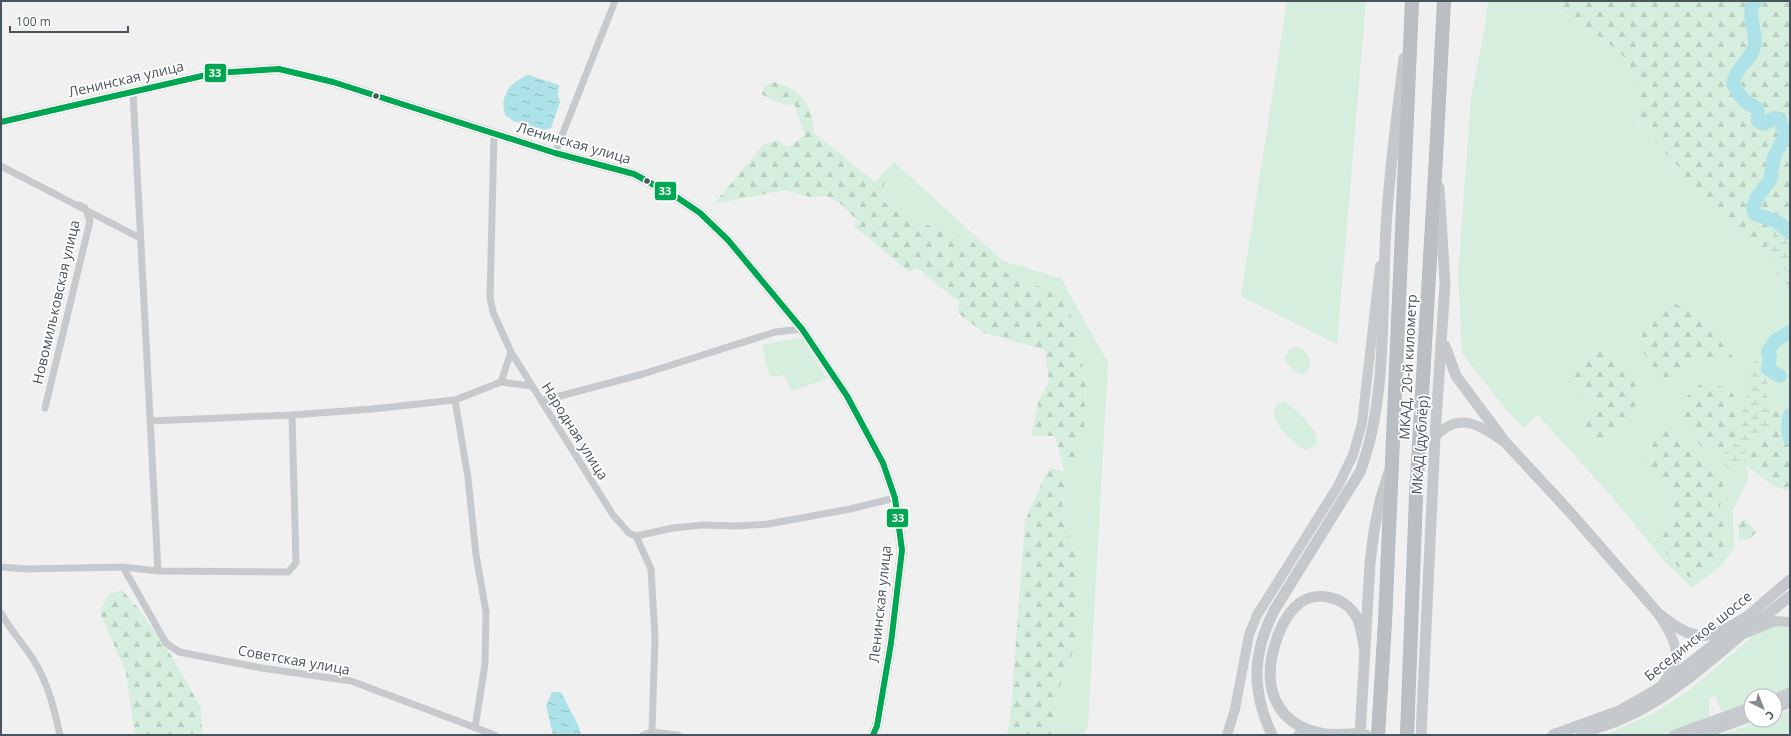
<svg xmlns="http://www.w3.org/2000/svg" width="1791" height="736" viewBox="0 0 1791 736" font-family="'Open Sans',sans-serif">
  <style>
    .grass { fill: #d6eedd }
    .forest { fill: url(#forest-firs) }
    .wetland { fill: url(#wetland-marsh) }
    .water { fill: url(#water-ripples) }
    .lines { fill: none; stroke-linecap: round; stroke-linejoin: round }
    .river { stroke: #ade2e8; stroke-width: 14 }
    .highway-casing { stroke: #b5bbbe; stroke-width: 14 }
    .street { stroke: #c7cacc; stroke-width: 7 }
    .secondary { stroke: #c8cbcd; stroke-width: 10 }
    .primary { stroke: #c6c9cb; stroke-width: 11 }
    .highway { stroke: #babfc3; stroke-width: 13 }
    .primary-bridge { stroke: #c6c9cb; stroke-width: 11 }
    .bus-1-casing { stroke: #fff; stroke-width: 9 }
    .bus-1 { stroke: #00a651; stroke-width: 6 }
    .bus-dot { fill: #48545b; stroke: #fff; stroke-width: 1.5 }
    .labels { text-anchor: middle; stroke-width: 3.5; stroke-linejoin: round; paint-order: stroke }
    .street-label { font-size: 14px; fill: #48545b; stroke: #fff }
    .line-badge { stroke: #fff; stroke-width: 1.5 }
    .badge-label { font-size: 11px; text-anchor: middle; font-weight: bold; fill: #fff }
  </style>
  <defs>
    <pattern id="forest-firs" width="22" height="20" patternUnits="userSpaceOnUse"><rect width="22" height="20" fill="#d6eedd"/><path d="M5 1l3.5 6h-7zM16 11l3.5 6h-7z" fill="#b9cec0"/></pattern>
    <pattern id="wetland-marsh" width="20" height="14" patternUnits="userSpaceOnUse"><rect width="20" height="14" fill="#d6eedd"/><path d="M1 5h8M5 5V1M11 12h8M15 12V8" fill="none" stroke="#b9cec0"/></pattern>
    <pattern id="water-ripples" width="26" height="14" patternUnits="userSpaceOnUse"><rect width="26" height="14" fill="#ade2e8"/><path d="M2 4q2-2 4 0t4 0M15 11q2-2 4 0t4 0" fill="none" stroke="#8fbabf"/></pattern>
  </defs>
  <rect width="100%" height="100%" fill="#f0f0f0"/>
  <path class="grass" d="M 1287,1 L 1366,1 L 1337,344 L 1241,296 Z
    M 1488,1 L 1548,1 L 1553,9 L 1585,26 L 1621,53 L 1635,78 L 1640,127 L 1678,166 L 1695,190 L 1790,287 L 1790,417 L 1781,407 L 1774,408 L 1772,422 L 1766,434 L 1758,438 L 1744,459 L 1748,473 L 1748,479 L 1733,510 L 1734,548 L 1722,565 L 1692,588 L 1666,563 L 1611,496 L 1538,415 L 1524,428 L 1507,411 L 1462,353 L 1458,274 L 1471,99 L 1485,26 Z
    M 894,162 L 1003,261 L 1061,278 L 1108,363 L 1088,725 L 1083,735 L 1051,735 C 1055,725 1053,712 1055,701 C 1060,682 1067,663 1076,645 L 1075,550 L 1062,509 L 1063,495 L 1084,430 L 1086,385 L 1084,371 L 1060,291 L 1046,289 L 1006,273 L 998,261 L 963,237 L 948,235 L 935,229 L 921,221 L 895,210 L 884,202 L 883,188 Z
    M 801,337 L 827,379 L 792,391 L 784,375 L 770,377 L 762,345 Z
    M 1299,347 C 1307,353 1310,358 1310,368 L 1304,375 L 1293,371 L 1284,359 L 1290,349 Z
    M 1281,402 L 1286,402 C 1294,409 1326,434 1314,446 C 1312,448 1308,449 1305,450 C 1296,444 1276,428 1274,415 C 1274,412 1275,408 1276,406 Z
    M 1781,625 L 1790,627 L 1790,689 L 1772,696 L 1751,696 L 1751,704 L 1727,714 L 1721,711 L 1715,696 L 1709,698 L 1710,720 L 1666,735 L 1605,735 L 1652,714 L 1688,691 L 1751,638 L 1767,628 Z
    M 1790,710 L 1790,735 L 1721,735 L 1763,720 L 1775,720 L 1775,716 Z"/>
  <path class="forest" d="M 1548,1 L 1790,1 L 1790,287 L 1695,190 L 1678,166 L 1640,127 L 1635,78 L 1621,53 L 1585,26 L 1553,8 Z
    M 774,82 C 790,86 806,96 811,114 C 813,119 813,127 814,133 L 875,182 L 894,162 L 883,188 L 884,202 L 895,210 L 921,221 L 935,229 L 948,235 L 963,237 L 989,250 L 1006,273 L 1046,289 L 1060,291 L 1068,303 L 1084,371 L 1086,385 L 1084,430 L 1063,495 L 1062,509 L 1079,564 L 1076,645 L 1070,658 L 1055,701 L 1053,729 L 1051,735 L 1007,735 L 1010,722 L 1025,521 L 1043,480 L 1051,468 L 1065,472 L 1055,436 L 1031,436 L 1039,400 L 1049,381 L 1045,350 L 984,333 L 958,313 L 959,302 L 917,268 L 909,272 L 854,226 L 858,221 L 840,203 L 827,196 L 810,197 L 785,190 L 714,204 L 763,145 L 777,140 L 788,147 L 805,135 L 794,104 L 785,105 L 761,94 L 765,86 Z
    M 1668,301 C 1698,312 1713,333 1733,357 L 1728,363 L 1716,360 L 1692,362 L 1679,382 C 1657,379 1649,363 1640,345 L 1647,317 Z
    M 1601,351 C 1610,358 1622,363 1629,371 C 1634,376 1635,385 1636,392 C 1637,420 1624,427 1602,442 L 1584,424 L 1596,409 L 1592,396 L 1580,395 L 1571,376 L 1576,361 Z
    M 1702,383 C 1709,385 1720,385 1727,388 C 1739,395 1744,429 1736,440 C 1732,446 1724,451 1718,457 L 1703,448 L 1685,428 L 1683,400 Z
    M 1781,407 L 1790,417 L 1790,491 L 1773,486 L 1745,464 L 1743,459 L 1752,444 L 1758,438 L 1766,434 L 1772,422 L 1774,408 Z
    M 1672,428 L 1683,435 L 1697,453 L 1717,467 L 1723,486 L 1719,514 L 1726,533 L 1723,550 L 1708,560 L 1696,576 L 1689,577 L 1673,562 L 1654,537 L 1676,514 L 1669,486 L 1656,477 L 1645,463 L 1653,434 Z
    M 1745,519 L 1757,532 L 1749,539 L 1739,540 L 1738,524 Z
    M 122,590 L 139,609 L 173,658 L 201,708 L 202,735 L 135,735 L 126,673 L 100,612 L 109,594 Z"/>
  <path class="wetland" d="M 1777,232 L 1790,240 L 1790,272 C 1779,270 1771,252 1766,243 Z
    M 1767,348 L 1773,355 C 1771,367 1766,382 1767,394 C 1769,404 1775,414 1770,424 C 1766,434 1757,435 1751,443 C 1741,455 1744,463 1728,470 L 1720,458 L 1740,439 L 1742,426 L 1741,414 L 1747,395 L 1752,367 L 1761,350 Z"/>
  <path class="water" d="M 528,75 L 559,85 L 558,95 L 560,102 L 551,128 L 545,130 L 513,121 L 505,115 C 499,95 511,82 528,75 Z
    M 552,692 L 561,692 L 579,727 L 581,735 L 553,735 L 546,705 Z"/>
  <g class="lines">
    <path class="river" d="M 1756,1 C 1745,10 1756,32 1755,43 C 1753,60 1736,65 1733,84 C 1736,89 1739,95 1744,100 C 1753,109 1760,103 1758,121 L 1763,124 L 1775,118 L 1780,119 L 1782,126 L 1787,132 L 1774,157 L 1770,180 L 1758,196 L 1753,207 L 1755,214 C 1773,221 1776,218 1790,233
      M 1780,376 L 1768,369 L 1770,357 L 1768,352 L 1775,341 L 1790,332
      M 1790,415 L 1788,425 L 1790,439"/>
    <g class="highway-casing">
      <path id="highway" d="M 1378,735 L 1385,622 L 1412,1
        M 1407,735 L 1416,496 L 1436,157 L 1444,1"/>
    </g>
    <path class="street" d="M 133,92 L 158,571
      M 494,135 L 490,297 L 493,312 L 511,352 L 613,515 L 629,533 L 636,536 L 651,569 L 655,637 L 652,732
      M 555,153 L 615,1
      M 1,166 L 140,238
      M 501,382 L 511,352
      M 455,400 L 468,478 L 476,555 L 486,612 L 485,664 L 475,728
      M 541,401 L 643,374 L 775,332 L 802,329
      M 45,408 L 90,221 L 85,208 L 79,205
      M 150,421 L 292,415 L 372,409 L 455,400 L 501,382 L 531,386
      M 636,536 L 673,528 L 703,525 L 737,526 L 768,524 L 850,509 L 895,498
      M 1,567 L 27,569 L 123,567 L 166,643 L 179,652 L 262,668 L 351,681 L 495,735
      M 123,567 L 158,571 L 288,572 L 296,563 L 292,415
      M 1,613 C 10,630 23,643 33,659 C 48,683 54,708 60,735
      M 643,735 L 652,732 L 678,735"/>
    <path class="secondary" d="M 1,122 L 215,73 L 279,69 L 333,82 L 555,153 L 634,174 L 678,198 L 700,213 L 728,240 L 802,329 L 847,396 L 883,463 L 895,498 L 902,550 L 891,643 L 877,726 L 873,735
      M 1435,437 C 1459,411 1479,425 1503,441
      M 1659,615 C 1675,641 1685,655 1663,683
      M 1747,633 L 1775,621 L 1790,622
      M 1775,699 L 1790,692
      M 1227,735 L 1235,709 L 1249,635 L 1257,615 L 1338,486 L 1353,455 L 1362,423 L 1380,266
      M 1298,735 L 1320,734
      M 1674,735 L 1751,707"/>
    <path class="primary" d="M 1445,346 L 1456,376 L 1506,443 L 1569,511 L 1658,613 C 1694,642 1706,642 1745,618
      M 1775,708 L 1790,702
      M 1581,732 C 1644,719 1692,677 1740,636 C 1757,623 1773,610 1790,596
      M 1353,734 C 1344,734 1335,735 1326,734 C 1283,728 1264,697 1272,656 C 1276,638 1282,620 1295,607 C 1314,588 1347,596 1358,620 C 1362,630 1363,642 1365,652
      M 1272,735 C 1251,690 1252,653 1275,609 L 1360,472 C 1388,399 1381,307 1386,229 C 1389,172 1397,115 1404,58
      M 1360,735 L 1370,563 L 1374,531 L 1380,501 L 1389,472
      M 1421,735 L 1435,437 L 1445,283 L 1439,187
      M 1553,735 L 1619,711 L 1656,690 L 1727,634 L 1790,580
      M 1699,735 L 1751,716"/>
    <use href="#highway" class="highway"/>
    <path class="primary-bridge" d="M 1353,734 L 1366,735"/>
    <g class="bus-1-casing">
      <path id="bus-1" d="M 1,122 L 215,73 L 279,69 L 333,82 L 555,153 L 634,174 L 678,198 L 700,213 L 728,240 L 802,329 L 847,396 L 883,463 L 895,498 L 902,550 L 891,643 L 877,726 L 873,735"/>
    </g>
    <use href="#bus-1" class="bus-1"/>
  </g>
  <g class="bus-dot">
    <circle cx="376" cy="96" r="3.5"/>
    <circle cx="647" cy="181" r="3.5"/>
  </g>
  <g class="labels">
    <g class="street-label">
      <text transform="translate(126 79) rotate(-13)" y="5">Ленинская улица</text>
      <text transform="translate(574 143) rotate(16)" y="5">Ленинская улица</text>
      <text transform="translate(56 302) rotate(-77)" y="5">Новомильковская улица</text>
      <text transform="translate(1408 367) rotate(-87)" y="5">МКАД, 20-й километр</text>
      <text transform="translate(575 431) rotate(58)" y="5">Народная улица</text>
      <text transform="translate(1420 445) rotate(-86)" y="5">МКАД (дублёр)</text>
      <text transform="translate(880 604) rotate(-84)" y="5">Ленинская улица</text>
      <text transform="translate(1698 636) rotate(-39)" y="5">Бесединское шоссе</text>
      <text transform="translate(294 660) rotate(10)" y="5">Советская улица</text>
    </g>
  </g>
  <g class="line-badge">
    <rect x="204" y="63" width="23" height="20" rx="4" fill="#00a651"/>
    <rect x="654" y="181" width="23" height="20" rx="4" fill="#00a651"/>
    <rect x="886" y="508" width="23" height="20" rx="4" fill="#00a651"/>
  </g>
  <g class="badge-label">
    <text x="215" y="77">33</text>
    <text x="665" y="195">33</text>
    <text x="898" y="522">33</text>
  </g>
  <rect width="1791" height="736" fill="none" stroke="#48545b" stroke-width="4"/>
  <g transform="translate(1763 708) rotate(137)"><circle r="19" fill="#ffffff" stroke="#b6bbbd"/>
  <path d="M0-3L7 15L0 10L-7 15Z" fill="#838b8f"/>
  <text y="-6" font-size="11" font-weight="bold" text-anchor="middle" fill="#48545b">С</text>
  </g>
  <path d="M10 26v6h118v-6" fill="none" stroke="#48545b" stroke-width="2"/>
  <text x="16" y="26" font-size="12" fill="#48545b" stroke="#ffffff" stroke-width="3" paint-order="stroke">100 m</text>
</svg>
